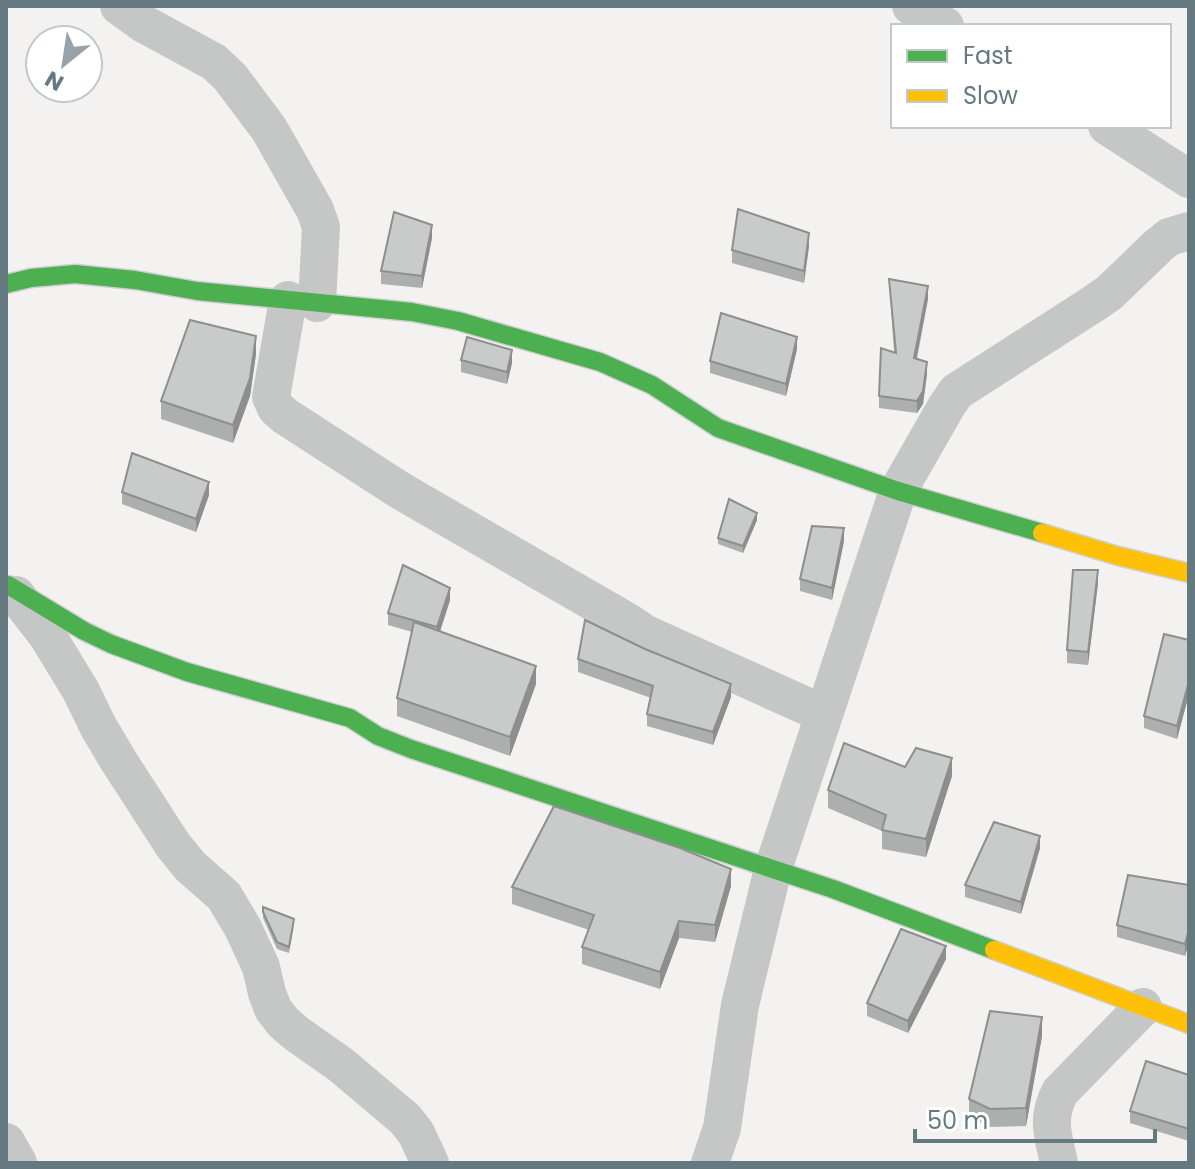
<svg xmlns="http://www.w3.org/2000/svg" width="1195" height="1169" viewBox="0 0 1195 1169" font-family="Poppins,sans-serif">
  <style>
    .lines { fill: none; stroke-linecap: round; stroke-linejoin: round }
    .fast-casing { stroke: #d0d0d1; stroke-width: 21 }
    .slow-casing { stroke: #d0d0d1; stroke-width: 21 }
    .street { stroke: #c5c7c7; stroke-width: 38 }
    .fast { stroke: #4caf50; stroke-width: 18 }
    .slow { stroke: #ffc107; stroke-width: 18 }
    .wall { fill: #adafaf }
    .shaded-wall { fill: #8d8e8e }
    .building { fill: #c9cbcb; stroke: #8d8e8e; stroke-width: 2 }
  </style>
  <rect width="100%" height="100%" fill="#f3f2f1"/>
  <g class="lines">
    <g class="fast-casing">
      <path id="fast" d="M 6,284 L 31,278 L 75,274 L 135,280 L 197,291 L 412,312 L 458,321 L 600,362 L 652,385 L 718,428 L 898,491 L 1042,533
        M 8,585 L 84,631 L 111,644 L 187,672 L 350,718 L 378,736 L 411,749 L 833,889 L 994,950"/>
    </g>
    <g class="slow-casing">
      <path id="slow" d="M 1042,533 L 1118,556 L 1189,573
        M 994,950 L 1189,1024"/>
    </g>
    <path class="street" d="M 119,6 L 144,24 L 214,62 L 230,77 L 269,129 L 315,210 L 321,227 L 317,303
      M 911,6 L 945,26
      M 1107,126 L 1189,179
      M 288,300 L 271,397 L 276,408 L 285,416 L 401,491 L 628,622 L 644,633 L 824,714
      M 16,595 L 47,635 L 81,691 L 98,726 L 118,760 L 173,845 L 190,866 L 224,896 L 243,928 L 261,967 L 267,993 L 273,1009 L 283,1022 L 297,1034 L 341,1065 L 405,1119 L 416,1133 L 430,1163
      M 6,1142 L 18,1163
      M 710,1163 L 722,1128 L 740,1005 L 773,869 L 898,491 L 946,407 L 956,392 L 1093,304 L 1109,293 L 1159,245 L 1169,237 L 1189,231
      M 1059,1163 C 1053,1135 1046,1119 1060,1092 L 1143,1007"/>
    <use href="#fast" class="fast"/>
    <use href="#slow" class="slow"/>
  </g>
  <path class="wall" d="M 432,238 L 422,288 L 381,284 L 381,271 Z
    M 809,246 L 804,283 L 732,263 L 732,250 Z
    M 889,279 L 928,299 L 917,359 L 927,374 L 923,404 L 917,413 L 879,408 L 879,396 L 894,352 Z
    M 797,349 L 786,396 L 710,373 L 710,361 Z
    M 256,354 L 250,396 L 233,443 L 161,419 L 161,401 Z
    M 461,360 L 512,363 L 507,384 L 461,372 Z
    M 122,492 L 209,495 L 196,532 L 122,504 Z
    M 757,520 L 743,553 L 718,544 L 718,538 Z
    M 844,541 L 832,600 L 800,591 L 800,579 Z
    M 1098,583 L 1088,665 L 1067,663 L 1067,650 Z
    M 450,600 L 440,632 L 536,684 L 510,756 L 397,716 L 397,698 L 412,632 L 388,625 L 388,613 Z
    M 1189,640 L 1189,694 L 1177,739 L 1144,728 L 1144,716 Z
    M 578,659 L 731,697 L 713,745 L 647,726 L 647,714 L 651,698 L 578,672 Z
    M 905,767 L 952,776 L 926,857 L 882,849 L 882,831 L 828,808 L 828,790 Z
    M 1040,848 L 1021,914 L 965,897 L 965,885 Z
    M 1189,885 L 1189,942 L 1185,956 L 1117,937 L 1117,925 Z
    M 731,886 L 715,942 L 679,938 L 660,989 L 582,964 L 582,947 L 589,930 L 512,904 L 512,887 Z
    M 263,907 L 294,925 L 289,953 L 277,949 L 263,918 Z
    M 946,959 L 908,1033 L 867,1016 L 867,1003 Z
    M 1042,1036 L 1026,1126 L 990,1127 L 969,1117 L 969,1099 Z
    M 1189,1075 L 1189,1141 L 1130,1123 L 1130,1111 Z"/>
  <path class="shaded-wall" d="M 432,225 L 432,238 L 422,288 L 422,276 Z
    M 809,233 L 809,246 L 804,283 L 804,271 Z
    M 928,286 L 928,299 L 914,370 L 914,358 Z
    M 256,336 L 256,354 L 250,396 L 233,443 L 233,425 Z
    M 797,337 L 797,349 L 786,396 L 786,384 Z
    M 512,350 L 512,363 L 507,384 L 507,372 Z
    M 927,362 L 927,374 L 923,404 L 917,413 L 917,401 Z
    M 209,482 L 209,495 L 196,532 L 196,519 Z
    M 757,513 L 757,520 L 743,553 L 743,546 Z
    M 844,528 L 844,541 L 832,600 L 832,588 Z
    M 1098,570 L 1098,583 L 1088,665 L 1088,652 Z
    M 450,588 L 450,600 L 437,640 L 437,627 Z
    M 536,666 L 536,684 L 510,756 L 510,737 Z
    M 1189,681 L 1189,694 L 1177,739 L 1177,726 Z
    M 731,684 L 731,697 L 713,745 L 713,732 Z
    M 952,758 L 952,776 L 926,857 L 926,839 Z
    M 1040,836 L 1040,848 L 1021,914 L 1021,902 Z
    M 731,869 L 731,886 L 715,942 L 715,925 Z
    M 679,921 L 679,938 L 660,989 L 660,972 Z
    M 1189,929 L 1189,942 L 1185,956 L 1185,944 Z
    M 946,946 L 946,959 L 908,1033 L 908,1021 Z
    M 1042,1017 L 1042,1036 L 1026,1126 L 1026,1108 Z"/>
  <path class="building" d="M 738,209 L 809,233 L 804,271 L 732,250 Z
    M 394,212 L 432,225 L 422,276 L 381,271 Z
    M 889,279 L 928,286 L 914,358 L 927,362 L 923,391 L 917,401 L 879,396 L 881,348 L 896,353 Z
    M 721,313 L 797,337 L 786,384 L 710,361 Z
    M 190,320 L 256,336 L 250,378 L 233,425 L 161,401 Z
    M 467,337 L 512,350 L 507,372 L 461,360 Z
    M 132,453 L 209,482 L 196,519 L 122,492 Z
    M 729,499 L 757,513 L 743,546 L 718,538 Z
    M 812,526 L 844,528 L 832,588 L 800,579 Z
    M 403,565 L 450,588 L 437,627 L 388,613 Z
    M 1073,570 L 1098,570 L 1088,652 L 1067,650 Z
    M 585,620 L 645,649 L 731,684 L 713,732 L 647,714 L 653,686 L 578,659 Z
    M 414,622 L 536,666 L 510,737 L 397,698 Z
    M 1164,634 L 1189,640 L 1189,681 L 1177,726 L 1144,716 Z
    M 844,743 L 905,767 L 916,748 L 952,758 L 926,839 L 882,830 L 886,815 L 828,790 Z
    M 554,806 L 680,848 L 731,869 L 715,925 L 679,921 L 660,972 L 582,947 L 594,915 L 512,887 Z
    M 994,822 L 1040,836 L 1021,902 L 965,885 Z
    M 1128,875 L 1189,885 L 1189,929 L 1185,944 L 1117,925 Z
    M 263,907 L 294,919 L 289,947 L 277,942 L 263,912 Z
    M 901,929 L 946,946 L 908,1021 L 867,1003 Z
    M 990,1011 L 1042,1017 L 1026,1108 L 990,1109 L 969,1099 Z
    M 1146,1061 L 1189,1075 L 1189,1129 L 1130,1111 Z"/>
  <rect width="1195" height="1169" fill="none" stroke="#657980" stroke-width="16"/>
  <rect x="891" y="24" width="280" height="104" fill="#ffffff" stroke="#c1c9cc" stroke-width="2"/>
  <rect x="907" y="50" width="40" height="12" fill="#4caf50" stroke="#c1c9cc" stroke-width="2"/>
  <text x="963" y="64" font-size="24" fill="#657980">Fast</text>
  <rect x="907" y="90" width="40" height="12" fill="#ffc107" stroke="#c1c9cc" stroke-width="2"/>
  <text x="963" y="104" font-size="24" fill="#657980">Slow</text>
  <g transform="translate(64 64) rotate(210)"><circle r="38" fill="#ffffff" stroke="#c1c9cc" stroke-width="2"/>
  <path d="M0-6L14 30L0 20L-14 30Z" fill="#97a3a8"/>
  <text y="-12" font-size="22" font-weight="bold" text-anchor="middle" fill="#657980">N</text>
  </g>
  <path d="M915 1129v12h240v-12" fill="none" stroke="#657980" stroke-width="4"/>
  <text x="927" y="1129" font-size="24" fill="#657980" stroke="#ffffff" stroke-width="6" paint-order="stroke">50 m</text>
</svg>
